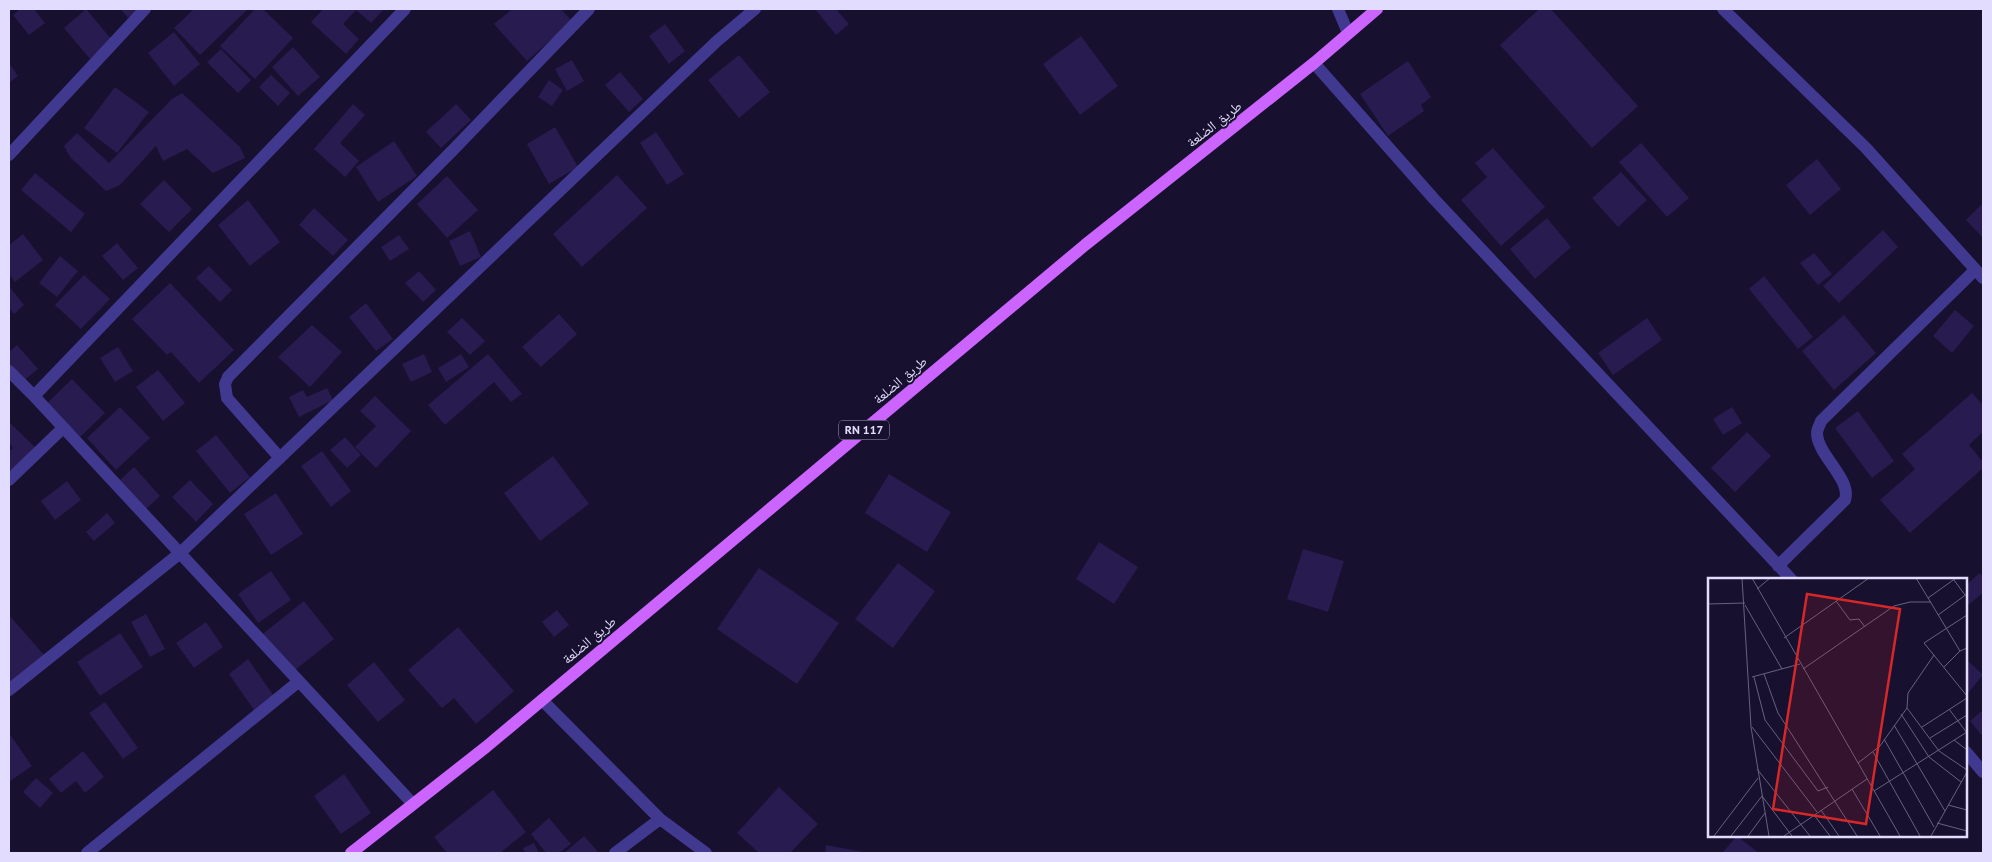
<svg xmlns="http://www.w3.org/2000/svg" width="1992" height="862" viewBox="0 0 1992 862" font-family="'PT Sans','Noto Naskh Arabic',sans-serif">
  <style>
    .building { fill: #281b50 }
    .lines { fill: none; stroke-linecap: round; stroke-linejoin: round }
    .minor { stroke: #40398f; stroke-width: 12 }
    .primary { stroke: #cc64ff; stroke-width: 12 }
    .labels { text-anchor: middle; stroke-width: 4; stroke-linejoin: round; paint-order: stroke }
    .shield { fill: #17102e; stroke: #a5a0c0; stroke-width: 1 }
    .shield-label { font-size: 12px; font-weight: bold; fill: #e2ddff }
    .street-label { font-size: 14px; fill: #e2ddff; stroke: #17102e }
    .inset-road { fill: none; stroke: #686282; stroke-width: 1 }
    .view { fill: #d62828; fill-opacity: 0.15; stroke: #d62828; stroke-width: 2.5 }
    .inset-edge { fill: none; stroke: #e2ddff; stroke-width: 2.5 }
  </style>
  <rect width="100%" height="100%" fill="#17102e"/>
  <path class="building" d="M 20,9 L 34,9 L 45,23 L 29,35 L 13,15 Z
    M 86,9 L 112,40 L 90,59 L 64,28 Z
    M 121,9 L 141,9 L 128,18 Z
    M 194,9 L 246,9 L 247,10 L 200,55 L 174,28 Z
    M 255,9 L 263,9 L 293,38 L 255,79 L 220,46 Z
    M 323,9 L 384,9 L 371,23 L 356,10 L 343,24 L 359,39 L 346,54 L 311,22 Z
    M 512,9 L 561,9 L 572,21 L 527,61 L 494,24 Z
    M 815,9 L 836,9 L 849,24 L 836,35 Z
    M 1539,9 L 1551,9 L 1638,106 L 1592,148 L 1500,45 Z
    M 665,24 L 685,51 L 669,64 L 649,36 Z
    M 174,32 L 200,64 L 174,86 L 148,53 Z
    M 1081,36 L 1118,86 L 1080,115 L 1043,64 Z
    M 293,47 L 320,77 L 298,96 L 272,67 Z
    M 221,49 L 251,80 L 238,93 L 207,62 Z
    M 739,55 L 770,92 L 739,118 L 708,80 Z
    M 572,60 L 584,81 L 567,91 L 555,69 Z
    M 1408,61 L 1431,97 L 1421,105 L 1424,111 L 1388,136 L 1360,94 Z
    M 9,63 L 18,76 L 9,83 Z
    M 620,72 L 643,99 L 629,112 L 605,85 Z
    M 271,75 L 290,93 L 278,106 L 259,87 Z
    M 549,80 L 563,90 L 552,106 L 538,97 Z
    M 115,87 L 149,112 L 117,153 L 84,128 Z
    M 182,93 L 240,147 L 245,158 L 213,173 L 187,149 L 163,161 L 156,146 L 120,185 L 106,191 L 70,157 L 64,146 L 77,133 L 109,163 L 172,99 Z
    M 353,104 L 365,115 L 340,143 L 359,161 L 345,177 L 314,149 Z
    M 456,104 L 471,120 L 441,148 L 426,132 Z
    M 555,127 L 578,167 L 549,184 L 527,144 Z
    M 656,132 L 684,174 L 667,185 L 640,143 Z
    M 394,141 L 417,176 L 378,202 L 356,167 Z
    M 1641,143 L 1689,198 L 1667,217 L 1619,162 Z
    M 1493,148 L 1545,207 L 1501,246 L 1461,200 L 1487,177 L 1475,163 Z
    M 1817,159 L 1841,189 L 1810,215 L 1786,185 Z
    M 1621,172 L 1647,200 L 1618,227 L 1592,198 Z
    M 35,173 L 85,214 L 71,232 L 21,190 Z
    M 617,175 L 647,208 L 582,267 L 553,234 Z
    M 447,176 L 478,210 L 447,238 L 417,204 Z
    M 164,180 L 192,209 L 169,232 L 140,204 Z
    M 248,200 L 280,242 L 250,266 L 218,225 Z
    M 1983,203 L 1983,238 L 1966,220 Z
    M 314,208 L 348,240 L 333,256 L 299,225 Z
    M 1547,218 L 1571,247 L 1535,279 L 1510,249 Z
    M 1883,230 L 1898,247 L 1839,303 L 1823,286 Z
    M 470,231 L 481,257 L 460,266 L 449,241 Z
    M 23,234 L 43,260 L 15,282 L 9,274 L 9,245 Z
    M 399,235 L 409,249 L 390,261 L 381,247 Z
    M 117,243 L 138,268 L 123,280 L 102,256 Z
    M 1814,253 L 1832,274 L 1818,285 L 1800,263 Z
    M 60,256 L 78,271 L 57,297 L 39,283 Z
    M 209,266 L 232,290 L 220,302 L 196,278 Z
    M 419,271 L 436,290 L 423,302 L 405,283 Z
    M 84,275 L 110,299 L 81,329 L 55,305 Z
    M 1764,276 L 1813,337 L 1798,349 L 1749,289 Z
    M 170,283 L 234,350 L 199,383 L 171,352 L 167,355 L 132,319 Z
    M 9,286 L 24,305 L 14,314 L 9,308 Z
    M 366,303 L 393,339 L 376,351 L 349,317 Z
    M 1955,310 L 1974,326 L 1952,353 L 1933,336 Z
    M 559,314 L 577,334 L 541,367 L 522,347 Z
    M 1844,315 L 1876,353 L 1834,390 L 1802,351 Z
    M 462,318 L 485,341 L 470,355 L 447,332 Z
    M 1647,318 L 1662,340 L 1613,375 L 1598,353 Z
    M 312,325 L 342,352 L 310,387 L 278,357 Z
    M 17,345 L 38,369 L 21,383 L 9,369 L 9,352 Z
    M 118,347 L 133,371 L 115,382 L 100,358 Z
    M 424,354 L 432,372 L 411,382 L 402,364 Z
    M 461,354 L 469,367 L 446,382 L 438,368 Z
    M 488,354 L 522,394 L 511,402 L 494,382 L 445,425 L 428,405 Z
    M 158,370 L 185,403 L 163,421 L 136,387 Z
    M 72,379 L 105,413 L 75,442 L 42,408 Z
    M 327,388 L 333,400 L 299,417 L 289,397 L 303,390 L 307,397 Z
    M 1972,393 L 1983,405 L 1983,432 L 1969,445 L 1983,462 L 1983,468 L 1910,533 L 1880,500 L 1915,469 L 1902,454 Z
    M 375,396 L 411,431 L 376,468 L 355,447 L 376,426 L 360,411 Z
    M 120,407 L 150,438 L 116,470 L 87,438 Z
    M 1732,407 L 1742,423 L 1723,435 L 1713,419 Z
    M 1858,411 L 1894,461 L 1872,478 L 1835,428 Z
    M 9,422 L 37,449 L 14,473 L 9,468 L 9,452 L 13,448 L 9,443 Z
    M 1747,432 L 1771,456 L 1735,492 L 1711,468 Z
    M 216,435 L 250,477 L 230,493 L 196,451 Z
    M 345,437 L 361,455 L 347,468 L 330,450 Z
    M 322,451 L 351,491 L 331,507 L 301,466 Z
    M 553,456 L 589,504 L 540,541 L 504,493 Z
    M 134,467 L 160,496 L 145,510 L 119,481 Z
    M 889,474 L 951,512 L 927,552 L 865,513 Z
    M 190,480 L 213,504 L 196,522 L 172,497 Z
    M 67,481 L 81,500 L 55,520 L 41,501 Z
    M 276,493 L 303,534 L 271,555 L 244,514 Z
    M 107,513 L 115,523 L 94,541 L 86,532 Z
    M 1099,542 L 1138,567 L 1114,604 L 1076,579 Z
    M 1303,549 L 1344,561 L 1328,612 L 1287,599 Z
    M 898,563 L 935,591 L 893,648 L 855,619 Z
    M 759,568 L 839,623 L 797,684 L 717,629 Z
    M 271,571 L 291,600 L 258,623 L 238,594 Z
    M 1980,573 L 1983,577 L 1983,593 L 1966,607 L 1966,585 Z
    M 304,601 L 334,639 L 290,674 L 260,636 Z
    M 557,610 L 569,625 L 554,637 L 542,622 Z
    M 146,614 L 165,649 L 150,657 L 131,622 Z
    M 9,615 L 45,656 L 9,686 Z
    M 206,622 L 223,647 L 194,668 L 176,643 Z
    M 458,627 L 514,691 L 476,724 L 454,698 L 442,708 L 408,670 Z
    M 120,633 L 143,667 L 100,696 L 77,662 Z
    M 248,659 L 276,699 L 256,713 L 229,674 Z
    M 1966,659 L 1983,675 L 1968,693 L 1966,691 Z
    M 374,662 L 405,700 L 378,722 L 347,685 Z
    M 105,702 L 138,748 L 123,759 L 89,713 Z
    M 1983,710 L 1983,737 L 1970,721 Z
    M 9,733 L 32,766 L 9,782 Z
    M 83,751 L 104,777 L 85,793 L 76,781 L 61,793 L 49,779 Z
    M 344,774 L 371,813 L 341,834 L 314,796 Z
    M 36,778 L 53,793 L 40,808 L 23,792 Z
    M 779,787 L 818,824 L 790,853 L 759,853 L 737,833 Z
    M 493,790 L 526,832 L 500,853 L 447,853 L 434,837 Z
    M 549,818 L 571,844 L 559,853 L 546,853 L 531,834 Z
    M 584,836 L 599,853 L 564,853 Z
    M 1737,836 L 1759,853 L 1722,853 Z
    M 534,843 L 539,853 L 525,853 L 523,848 Z
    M 826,845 L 864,852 L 864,853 L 825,853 Z"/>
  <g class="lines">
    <path class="minor" d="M 1338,9 L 1348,33
      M 1723,9 L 1866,148 L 1983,278
      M 1314,63 L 1434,199 L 1792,580
      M 9,155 L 145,9
      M 9,371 L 34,396 L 413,804
      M 34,396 L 405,9
      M 280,458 L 227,398 L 225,384 L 228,377 L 453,150 L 589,9
      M 9,480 L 63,428
      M 1778,566 L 1845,500 C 1852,479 1817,455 1817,433 C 1817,429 1820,425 1821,421 L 1975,270
      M 9,690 L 179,554 L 717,41 L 755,9
      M 542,700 L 660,819 L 706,853
      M 1966,752 L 1983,772
      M 87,853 L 298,682
      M 615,853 L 660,819"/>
    <path class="primary" d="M 351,853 L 486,747 L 1085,245 L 1314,63 L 1377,9"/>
  </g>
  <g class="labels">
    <rect class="shield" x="839" y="420.5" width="50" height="19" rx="4"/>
    <g class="shield-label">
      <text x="864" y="434">RN 117</text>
    </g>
    <g class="street-label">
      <text transform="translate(1214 124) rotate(-38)" y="5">طريق الضلعة</text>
      <text transform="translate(900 380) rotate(-40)" y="5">طريق الضلعة</text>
      <text transform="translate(589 640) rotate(-40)" y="5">طريق الضلعة</text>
    </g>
  </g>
  <g transform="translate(1708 578)">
    <rect width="259" height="259" fill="#17102e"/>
    <path class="inset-road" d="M 34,0 L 43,149 L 61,258M 44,0 L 192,258M 208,0 L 252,73 L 259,70M 246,2 L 257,17M 49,11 L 62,0M 220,20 L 248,0M 128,23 L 142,42 L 151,41 L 157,49M 0,26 L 37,25M 37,27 L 74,91M 230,37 L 259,16M 259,37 L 216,65 L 259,118M 76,60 L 161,0M 236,89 L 252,73M 95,91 L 186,28 L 202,24 L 223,24M 56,96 L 70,135 L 149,258M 44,99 L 92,86M 46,99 L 57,142 L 110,213 L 120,209M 199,130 L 231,173 L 259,192M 241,131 L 259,155M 193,136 L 221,179 L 253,204M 186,147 L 237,233M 44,149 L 109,234M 214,149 L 259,120M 222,160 L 259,137M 176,161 L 226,249M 246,162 L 259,172M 165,174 L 212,258M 150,185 L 172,168 L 199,130 L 200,115 L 226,77M 49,191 L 102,258M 144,211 L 172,258M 166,213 L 259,154M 240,227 L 259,232M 113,232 L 131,258M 106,237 L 122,258M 229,245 L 259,253M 6,258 L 50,200M 23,258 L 54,218 L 84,258M 40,258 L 57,235M 76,258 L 159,201M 223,258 L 259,194"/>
    <path class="view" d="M 99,16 L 192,31 L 158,246 L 65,231 Z"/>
    <rect width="259" height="259" class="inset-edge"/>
  </g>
  <rect width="1992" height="862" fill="none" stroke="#e2ddff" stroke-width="20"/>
</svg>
